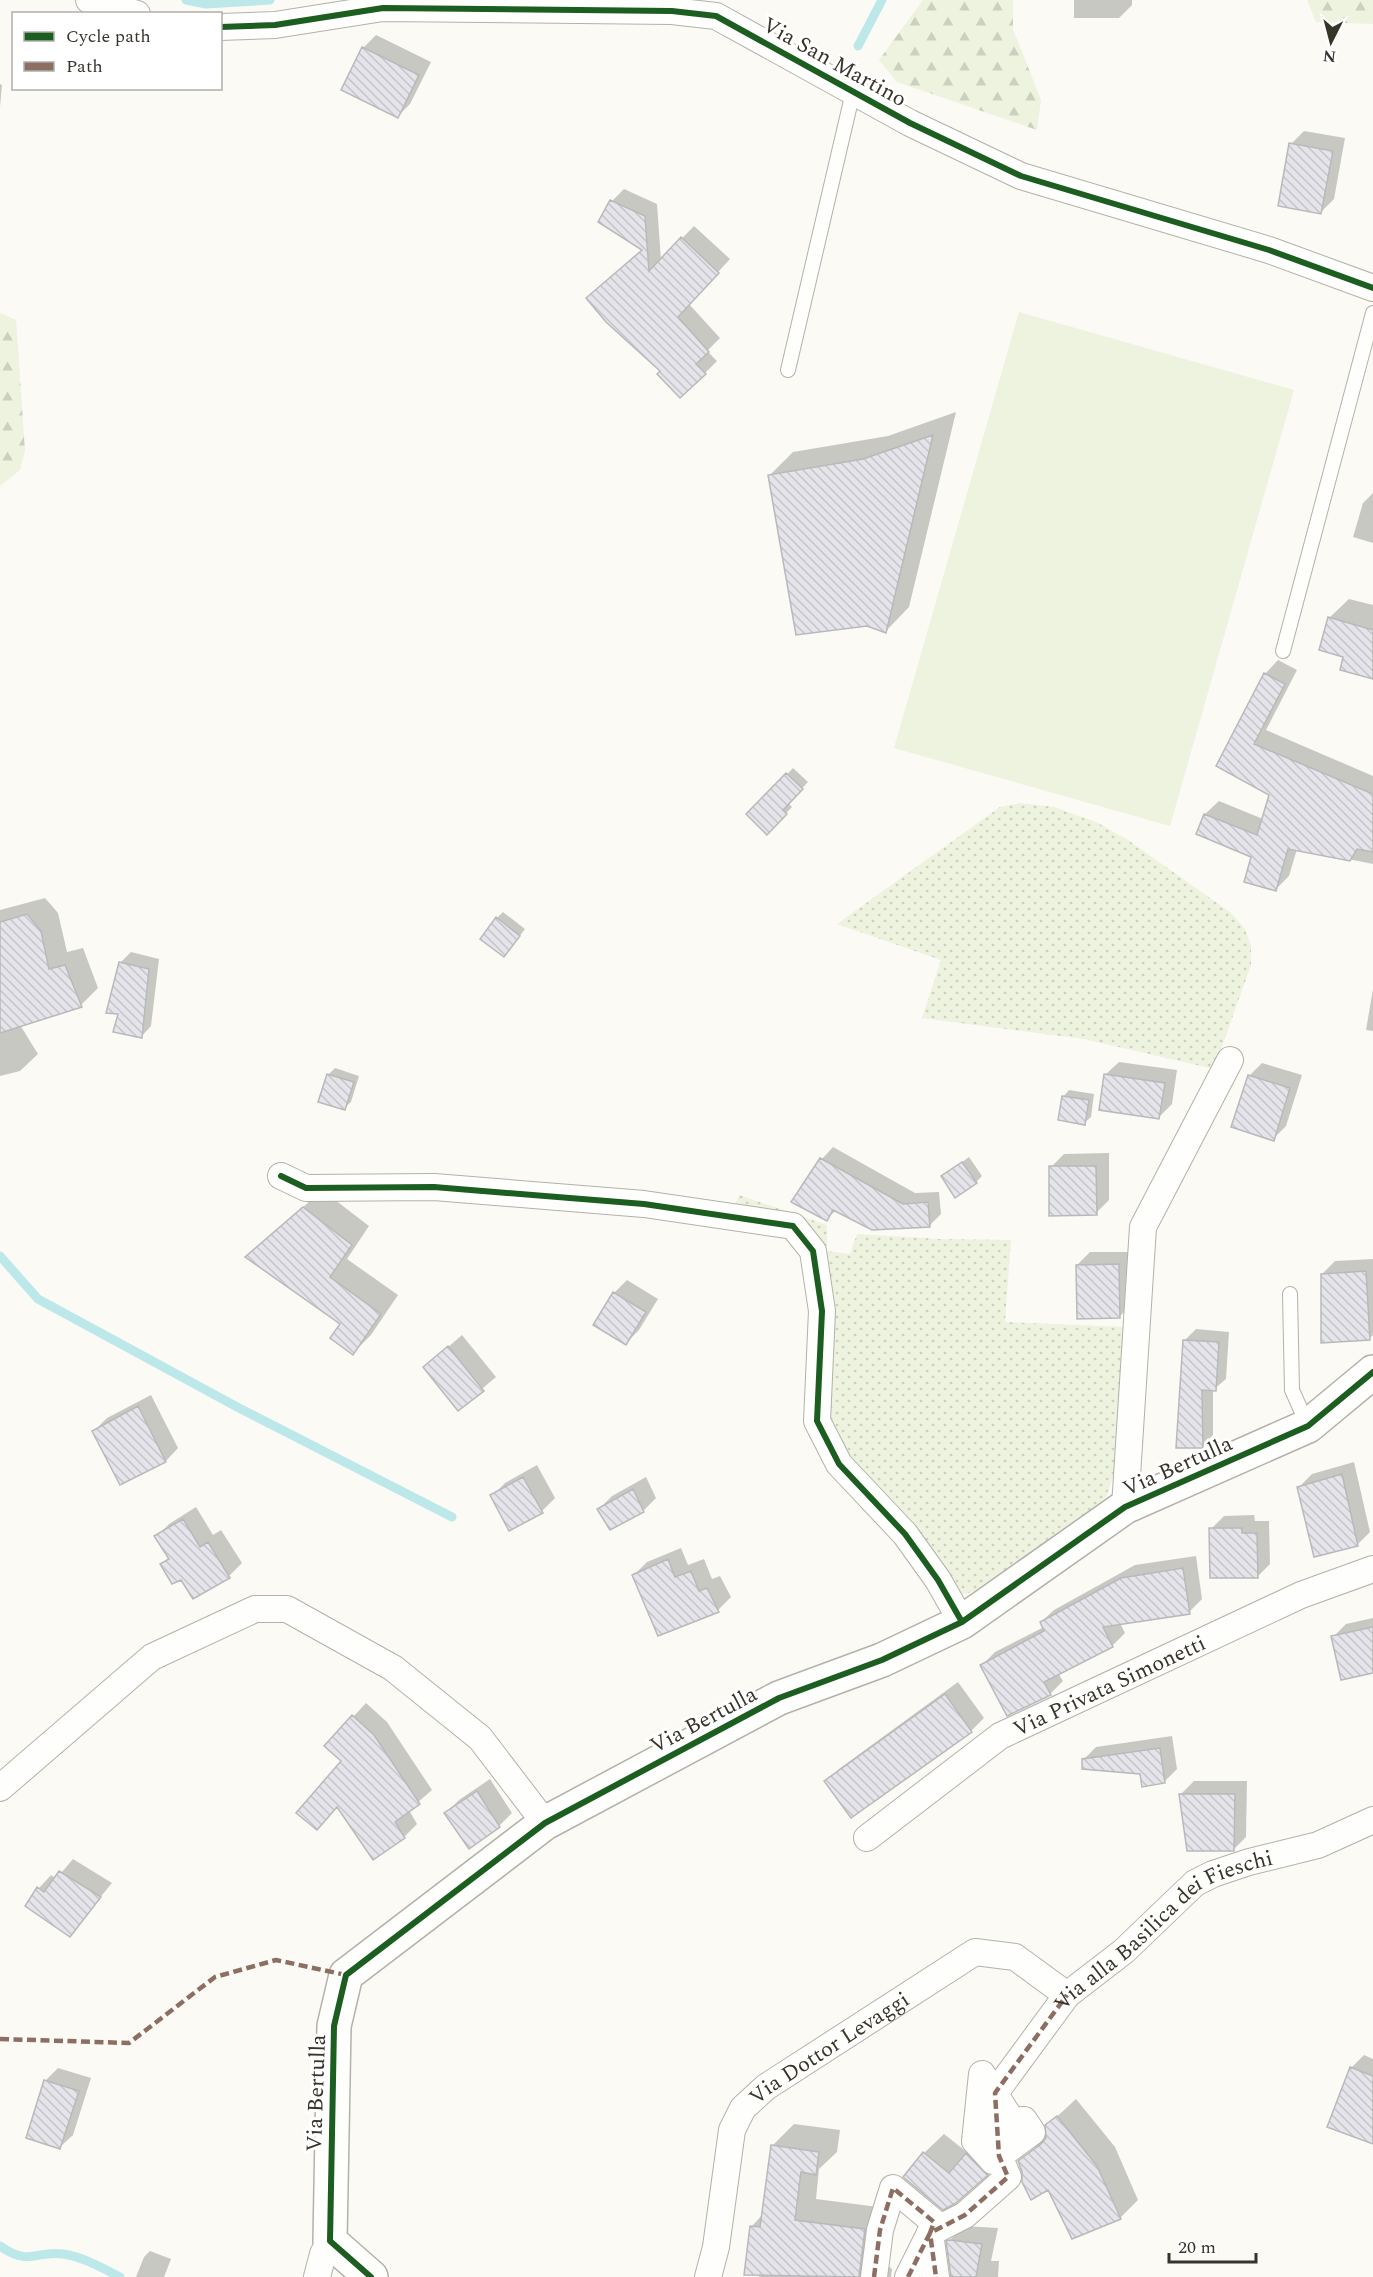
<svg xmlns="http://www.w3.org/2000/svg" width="1373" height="2277" viewBox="0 0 1373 2277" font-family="Spectral,serif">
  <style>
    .grass { fill: url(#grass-dots) }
    .forest { fill: url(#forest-firs) }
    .pitch { fill: #edf3de }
    .shadow { fill: #0003 }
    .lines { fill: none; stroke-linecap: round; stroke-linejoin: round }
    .stream { stroke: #bde8ea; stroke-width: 9 }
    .building { fill: url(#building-back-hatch); stroke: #b8b9ba; stroke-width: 1.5 }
    .lane-casing { stroke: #b3b1aa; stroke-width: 16 }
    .street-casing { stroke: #b3b1aa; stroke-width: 28 }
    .secondary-casing { stroke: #b3b1aa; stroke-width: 36 }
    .lane { stroke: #fefefd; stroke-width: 14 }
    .street { stroke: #fefefd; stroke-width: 26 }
    .secondary { stroke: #fefefd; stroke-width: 33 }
    .quiet { stroke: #8d6e63; stroke-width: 4.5; stroke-dasharray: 9 4.5; stroke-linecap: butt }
    .cycleway-casing { stroke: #fff; stroke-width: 10 }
    .cycleway { stroke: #1b5e20; stroke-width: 6 }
    .labels { text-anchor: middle; stroke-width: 6; stroke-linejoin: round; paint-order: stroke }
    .street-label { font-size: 22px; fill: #37342a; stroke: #fff }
  </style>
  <defs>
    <pattern id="grass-dots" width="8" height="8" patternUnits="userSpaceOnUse" patternTransform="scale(1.5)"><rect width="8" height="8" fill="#edf3de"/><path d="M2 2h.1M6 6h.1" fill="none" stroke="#ccd1bf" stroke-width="1.8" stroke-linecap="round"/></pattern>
    <pattern id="forest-firs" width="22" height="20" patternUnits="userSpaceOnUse" patternTransform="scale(1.5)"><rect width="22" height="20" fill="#edf3de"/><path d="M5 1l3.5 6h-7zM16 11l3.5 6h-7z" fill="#ccd1bf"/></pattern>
    <pattern id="building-back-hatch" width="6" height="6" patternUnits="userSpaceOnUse" patternTransform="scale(1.5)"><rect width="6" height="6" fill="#e4e4ea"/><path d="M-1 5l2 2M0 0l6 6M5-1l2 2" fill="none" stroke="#c4c4c9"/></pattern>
  </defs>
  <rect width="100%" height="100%" fill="#fbfaf4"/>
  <path class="grass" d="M 1020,803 L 1054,807 L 1096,822 L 1128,840 L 1231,913 L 1245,929 L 1251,945 L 1251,965 L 1214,1069 L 1084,1039 L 922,1018 L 941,960 L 837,924 L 1000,807 Z
    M 739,1195 L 827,1225 L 827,1251 L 850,1254 L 857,1234 L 939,1239 L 1011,1240 L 1005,1322 L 1127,1327 L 1116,1469 L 1106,1497 L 1090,1512 L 974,1591 L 965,1594 L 955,1592 L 841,1452 L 826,1428 L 814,1244 L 734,1208 Z"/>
  <path class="forest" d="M 923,0 L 1013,0 L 1013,29 L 1041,100 L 1037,130 L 897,82 L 879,60 Z
    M 1307,0 L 1373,0 L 1373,24 L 1316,22 Z
    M 0,313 L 16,320 L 25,451 L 20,470 L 0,486 Z"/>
  <path class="pitch" d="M 1019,312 L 1294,390 L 1170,826 L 894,748 Z"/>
  <path class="shadow" d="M 1074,0 L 1132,0 L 1132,5 L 1119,18 L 1074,18 Z
    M 376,35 L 431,62 L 410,104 L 398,116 L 363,48 Z
    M 0,84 L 2,85 L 0,107 Z
    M 1304,131 L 1345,138 L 1334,199 L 1321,212 L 1291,144 Z
    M 624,189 L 657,204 L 661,260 L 694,226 L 730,259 L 689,304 L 720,338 L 707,351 L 717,361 L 705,373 L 662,371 L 588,298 L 643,249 L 612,201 Z
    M 956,412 L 909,607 L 886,631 L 770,475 L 793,452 L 888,436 Z
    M 1373,493 L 1373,543 L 1353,537 L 1363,503 Z
    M 1349,599 L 1373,605 L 1373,677 L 1345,656 L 1329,618 Z
    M 1278,660 L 1297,670 L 1266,730 L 1373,776 L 1373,864 L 1297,849 L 1289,876 L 1276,889 L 1253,856 L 1198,833 L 1205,814 L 1219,801 L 1263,819 L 1270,794 L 1218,766 L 1265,674 Z
    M 793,768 L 808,782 L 788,803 L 792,807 L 767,833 L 749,814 Z
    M 45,898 L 58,913 L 67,952 L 83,948 L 98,988 L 81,1005 L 20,1025 L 38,1054 L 20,1071 L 0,1076 L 0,910 Z
    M 503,912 L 525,929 L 510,949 L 497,918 Z
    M 131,952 L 159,959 L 151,1026 L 141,1037 L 120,1013 L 108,1011 L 121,962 Z
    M 1373,989 L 1373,1031 L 1366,1030 Z
    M 1119,1062 L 1177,1070 L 1172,1104 L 1159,1117 L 1106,1074 Z
    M 1262,1063 L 1302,1075 L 1286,1126 L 1273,1139 L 1249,1076 Z
    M 335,1068 L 359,1076 L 351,1102 L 344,1108 L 320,1101 L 329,1074 Z
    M 1069,1090 L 1094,1094 L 1091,1117 L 1084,1123 L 1063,1097 Z
    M 833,1147 L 915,1193 L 939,1192 L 941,1214 L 930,1225 L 836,1210 L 827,1219 L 793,1202 L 822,1159 Z
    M 1109,1153 L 1109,1200 L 1096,1213 L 1051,1167 L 1064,1154 Z
    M 969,1157 L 982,1176 L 976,1182 L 943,1176 Z
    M 322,1190 L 369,1226 L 347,1259 L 398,1295 L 371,1335 L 353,1353 L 342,1323 L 248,1257 Z
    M 1090,1252 L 1131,1252 L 1132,1304 L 1119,1317 L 1077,1265 Z
    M 1373,1259 L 1373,1335 L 1369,1339 L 1322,1274 L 1335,1261 Z
    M 627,1280 L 658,1299 L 639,1330 L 626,1343 L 614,1293 Z
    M 1196,1329 L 1229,1332 L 1226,1379 L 1213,1390 L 1213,1435 L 1202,1446 L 1185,1340 Z
    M 462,1335 L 496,1377 L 458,1409 L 425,1367 Z
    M 151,1395 L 178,1448 L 166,1461 L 121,1483 L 94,1431 L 107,1418 Z
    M 1354,1462 L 1370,1532 L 1357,1545 L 1299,1487 L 1312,1474 Z
    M 537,1465 L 555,1498 L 542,1511 L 492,1496 L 505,1483 Z
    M 646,1477 L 656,1498 L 643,1511 L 599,1509 L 612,1496 Z
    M 196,1507 L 213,1535 L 221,1530 L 242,1563 L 229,1576 L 181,1578 L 162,1565 L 169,1557 L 156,1537 L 169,1524 Z
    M 1254,1515 L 1255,1521 L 1269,1521 L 1270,1564 L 1257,1577 L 1211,1529 L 1224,1516 Z
    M 681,1548 L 688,1565 L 704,1559 L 712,1579 L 720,1576 L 731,1597 L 718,1610 L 659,1635 L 634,1575 L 647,1562 Z
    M 1196,1556 L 1202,1599 L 1189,1612 L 1120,1623 L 1125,1633 L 1112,1646 L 1058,1673 L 1063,1681 L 1050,1694 L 982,1665 L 995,1652 L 1044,1627 L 1041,1622 L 1054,1610 L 1135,1565 Z
    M 1373,1618 L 1373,1672 L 1333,1637 L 1346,1624 Z
    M 958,1682 L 984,1718 L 971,1731 L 826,1782 L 839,1769 Z
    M 366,1703 L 387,1722 L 432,1790 L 409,1810 L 417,1824 L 404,1837 L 373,1858 L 338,1806 L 317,1828 L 343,1761 L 326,1746 Z
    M 1172,1736 L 1177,1769 L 1164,1782 L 1142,1772 L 1083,1760 L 1096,1747 Z
    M 490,1779 L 512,1813 L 499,1826 L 469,1847 L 446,1813 L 459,1800 Z
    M 1194,1781 L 1247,1781 L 1246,1837 L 1233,1850 L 1181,1794 Z
    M 73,1859 L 112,1883 L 69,1935 L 39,1888 L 51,1875 L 56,1879 Z
    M 1364,2055 L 1373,2059 L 1373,2138 L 1351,2068 Z
    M 58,2068 L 91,2078 L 73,2135 L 60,2147 L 45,2081 Z
    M 1076,2099 L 1115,2147 L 1138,2200 L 1120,2218 L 1048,2188 L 1023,2172 L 1019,2162 L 1047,2136 L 1047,2126 Z
    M 794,2124 L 840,2130 L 837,2152 L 819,2169 L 816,2199 L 886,2208 L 882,2261 L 892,2269 L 891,2277 L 759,2277 L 752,2226 L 763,2214 L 772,2146 Z
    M 944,2134 L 968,2153 L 986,2135 L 1006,2155 L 987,2174 L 943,2208 L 924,2153 Z
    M 964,2226 L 998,2228 L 991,2261 L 999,2261 L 998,2277 L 952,2277 L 948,2242 Z
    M 150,2251 L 171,2259 L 164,2277 L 136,2277 L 144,2257 Z"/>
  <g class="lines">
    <path class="stream" d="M 186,0 L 206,4 L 270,0
      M 858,46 L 882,0
      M 0,1256 L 38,1299 L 239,1408 L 452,1517
      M 0,2246 C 30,2267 36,2250 63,2254 C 84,2257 102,2268 120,2277"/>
  </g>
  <path class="building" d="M 362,47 L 419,75 L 398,118 L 341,90 Z
    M 1289,143 L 1333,151 L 1321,214 L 1278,206 Z
    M 610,200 L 645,216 L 649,271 L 681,237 L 719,273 L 678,317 L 709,352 L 696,364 L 706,374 L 680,398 L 657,374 L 660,371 L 606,322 L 586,298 L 642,250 L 598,222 Z
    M 933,435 L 886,633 L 867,626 L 796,635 L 768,475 L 863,459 Z
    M 1328,617 L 1373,630 L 1373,679 L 1340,670 L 1343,657 L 1319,650 Z
    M 1264,673 L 1285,684 L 1254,744 L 1373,794 L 1373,852 L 1357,849 L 1350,861 L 1288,849 L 1276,891 L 1244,882 L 1251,857 L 1196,834 L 1204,814 L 1257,835 L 1269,795 L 1216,766 Z
    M 786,773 L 803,789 L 783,810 L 787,814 L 767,835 L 746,814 Z
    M 27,914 L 41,931 L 49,969 L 65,965 L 82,1007 L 0,1033 L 0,922 Z
    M 496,917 L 520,936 L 504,957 L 480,939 Z
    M 119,962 L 149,969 L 142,1038 L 113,1032 L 118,1014 L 106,1013 Z
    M 327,1074 L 354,1082 L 345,1110 L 318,1102 Z
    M 1104,1074 L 1165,1083 L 1159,1119 L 1099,1110 Z
    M 1248,1075 L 1290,1088 L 1274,1141 L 1231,1127 Z
    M 1062,1096 L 1089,1100 L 1085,1125 L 1058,1120 Z
    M 820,1158 L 903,1204 L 928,1202 L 930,1227 L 872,1230 L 833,1210 L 827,1221 L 791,1202 Z
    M 962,1162 L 977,1183 L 955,1198 L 941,1176 Z
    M 1049,1166 L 1096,1166 L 1097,1215 L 1049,1216 Z
    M 303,1207 L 352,1245 L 330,1277 L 381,1314 L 353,1355 L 330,1338 L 340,1324 L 245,1257 Z
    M 1119,1264 L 1120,1318 L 1077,1319 L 1076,1265 Z
    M 1366,1271 L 1370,1340 L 1321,1343 L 1321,1274 Z
    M 613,1292 L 646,1312 L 626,1345 L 593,1325 Z
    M 1183,1340 L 1219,1342 L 1216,1391 L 1202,1390 L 1203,1448 L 1176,1448 Z
    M 448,1346 L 484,1391 L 458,1411 L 423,1367 Z
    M 138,1406 L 166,1462 L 120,1485 L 92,1431 Z
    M 1342,1474 L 1358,1546 L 1314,1557 L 1297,1487 Z
    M 523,1477 L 543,1513 L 509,1531 L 490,1495 Z
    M 633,1489 L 644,1512 L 610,1530 L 597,1509 Z
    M 183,1519 L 200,1547 L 208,1542 L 230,1578 L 193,1599 L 181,1580 L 172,1584 L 160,1564 L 169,1559 L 154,1536 Z
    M 1209,1528 L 1242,1528 L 1242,1533 L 1257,1533 L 1258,1578 L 1210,1578 Z
    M 668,1559 L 675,1577 L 691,1571 L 699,1591 L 707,1588 L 719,1612 L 658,1636 L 632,1575 Z
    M 1183,1568 L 1190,1614 L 1103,1627 L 1113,1647 L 1044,1682 L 1051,1695 L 1007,1716 L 980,1665 L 1044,1631 L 1040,1622 L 1121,1578 Z
    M 1373,1627 L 1373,1673 L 1341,1680 L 1331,1636 Z
    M 945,1694 L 972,1732 L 851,1818 L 824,1781 Z
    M 352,1715 L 374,1735 L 420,1804 L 395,1822 L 405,1838 L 373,1860 L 337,1807 L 317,1830 L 296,1813 L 341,1761 L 324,1746 Z
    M 1160,1748 L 1165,1783 L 1142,1787 L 1140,1774 L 1082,1769 L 1082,1759 Z
    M 477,1791 L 500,1827 L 469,1849 L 444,1813 Z
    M 1179,1794 L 1235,1794 L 1234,1851 L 1187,1851 Z
    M 59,1871 L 101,1897 L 70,1937 L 25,1906 L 37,1887 L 44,1892 Z
    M 1350,2067 L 1373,2076 L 1373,2144 L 1327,2127 Z
    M 44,2080 L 79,2091 L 60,2149 L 26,2138 Z
    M 1057,2116 L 1097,2166 L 1121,2219 L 1072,2239 L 1048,2190 L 1031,2200 L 1022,2182 L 1022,2172 L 1018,2161 L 1041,2144 L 1046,2138 L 1045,2125 Z
    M 771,2145 L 819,2152 L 816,2175 L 801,2172 L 795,2220 L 865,2229 L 859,2277 L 744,2275 L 750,2226 L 760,2227 Z
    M 923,2152 L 949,2173 L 966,2153 L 988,2175 L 956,2203 L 943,2210 L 903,2177 Z
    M 950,2240 L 982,2244 L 976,2277 L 951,2277 L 946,2241 Z"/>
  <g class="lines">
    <g class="lane-casing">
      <path id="lane" d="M 788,370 L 853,92
        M 1283,651 L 1373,313
        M 1290,1294 L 1292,1390 L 1308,1426"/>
    </g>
    <g class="street-casing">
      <g id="street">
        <path d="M 89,0 L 137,14"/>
        <path d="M 220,27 L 275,25 L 383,8 L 672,11 L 716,16 L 910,123 L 1021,176 L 1269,250 L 1373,288"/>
        <path d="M 281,1176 L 306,1188 L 434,1187 L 644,1204 L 793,1226 L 813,1251 L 822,1311 L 817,1421 L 839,1464 L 905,1534 L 938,1580 L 962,1622"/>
        <path d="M 1125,1507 L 1143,1227 L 1230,1060"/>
        <path d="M 0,1788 L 152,1657 L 255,1609 L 287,1609 L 393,1668 L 480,1738 L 545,1823"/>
        <path id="s1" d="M 867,1838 L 1000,1736 L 1301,1595 L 1373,1569"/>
        <path d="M 982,2074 L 1012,2121 L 1024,2120 L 1032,2132 L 993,2161 L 975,2141 Z"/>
        <path d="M 317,2277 L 323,2254 L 330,2241"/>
        <path id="s2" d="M 708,2277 L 716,2247 L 732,2130 L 743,2108 L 766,2087 L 975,1952 L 1015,1957 L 1067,1995"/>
        <path d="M 874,2277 L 880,2230 L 893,2188 L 934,2222 L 930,2233 L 936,2277"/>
        <path id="s3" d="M 908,2277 L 930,2233 L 965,2215 L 1008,2177 L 999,2156 L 995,2093 L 1067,1995 L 1124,1951 L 1195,1883 L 1213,1874 L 1249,1862 L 1318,1845 L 1373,1820"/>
      </g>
    </g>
    <g class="secondary-casing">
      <path id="secondary" d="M 371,2277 L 330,2241 L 334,2026 L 346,1975 L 545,1823 L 779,1698 L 882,1660 L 962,1622 L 1125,1507 L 1308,1426 L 1373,1372"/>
    </g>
    <use href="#lane" class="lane"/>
    <use href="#street" class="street"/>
    <use href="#secondary" class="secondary"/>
    <path class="quiet" d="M 0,2039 L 129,2043 L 215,1977 L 276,1960 L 346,1975
      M 874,2277 L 880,2230 L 893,2188 L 934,2222 L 930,2233 L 936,2277
      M 908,2277 L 930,2233 L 965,2215 L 1008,2177 L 999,2156 L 995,2093 L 1067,1995"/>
    <g class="cycleway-casing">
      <path id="cycleway" d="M 220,27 L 275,25 L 383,8 L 672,11 L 716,16 L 910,123 L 1021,176 L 1269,250 L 1373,288
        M 281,1176 L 306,1188 L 434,1187 L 644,1204 L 793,1226 L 813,1251 L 822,1311 L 817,1421 L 839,1464 L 905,1534 L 938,1580 L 962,1622
        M 371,2277 L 330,2241 L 334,2026 L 346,1975 L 545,1823 L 779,1698 L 882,1660 L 962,1622 L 1125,1507 L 1308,1426 L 1373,1372"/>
    </g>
    <use href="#cycleway" class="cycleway"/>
  </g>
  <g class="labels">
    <g class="street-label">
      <text transform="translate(835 61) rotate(29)" y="8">Via San Martino</text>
      <text transform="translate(1177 1465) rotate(-24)" y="8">Via Bertulla</text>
      <text dy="8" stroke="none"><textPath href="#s1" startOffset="288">Via Privata Simonetti</textPath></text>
      <text transform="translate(703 1719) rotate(-28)" y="8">Via Bertulla</text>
      <text dy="8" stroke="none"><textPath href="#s3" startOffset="472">Via alla Basilica dei Fieschi</textPath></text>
      <text dy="8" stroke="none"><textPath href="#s2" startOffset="279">Via Dottor Levaggi</textPath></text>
      <text transform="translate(315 2093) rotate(-88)" y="8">Via Bertulla</text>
    </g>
  </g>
  <rect x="12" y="12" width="210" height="78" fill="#ffffff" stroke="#afaeaa" stroke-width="1.5"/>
  <rect x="24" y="32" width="30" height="9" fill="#1b5e20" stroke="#afaeaa" stroke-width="1.5"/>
  <text x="66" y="42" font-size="18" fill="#37342a">Cycle path</text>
  <rect x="24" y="62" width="30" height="9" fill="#8d6e63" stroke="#afaeaa" stroke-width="1.5"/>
  <text x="66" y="72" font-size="18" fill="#37342a">Path</text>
  <g transform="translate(1331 42) rotate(186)" stroke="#ffffff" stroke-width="4.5" paint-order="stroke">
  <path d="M0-4.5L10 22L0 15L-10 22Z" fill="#37342a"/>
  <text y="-9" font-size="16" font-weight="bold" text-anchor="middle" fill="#37342a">N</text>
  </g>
  <path d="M1169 2253v9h87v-9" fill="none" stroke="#37342a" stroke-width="3"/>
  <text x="1178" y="2253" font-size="18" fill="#37342a" stroke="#ffffff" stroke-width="4.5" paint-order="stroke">20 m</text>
</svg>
